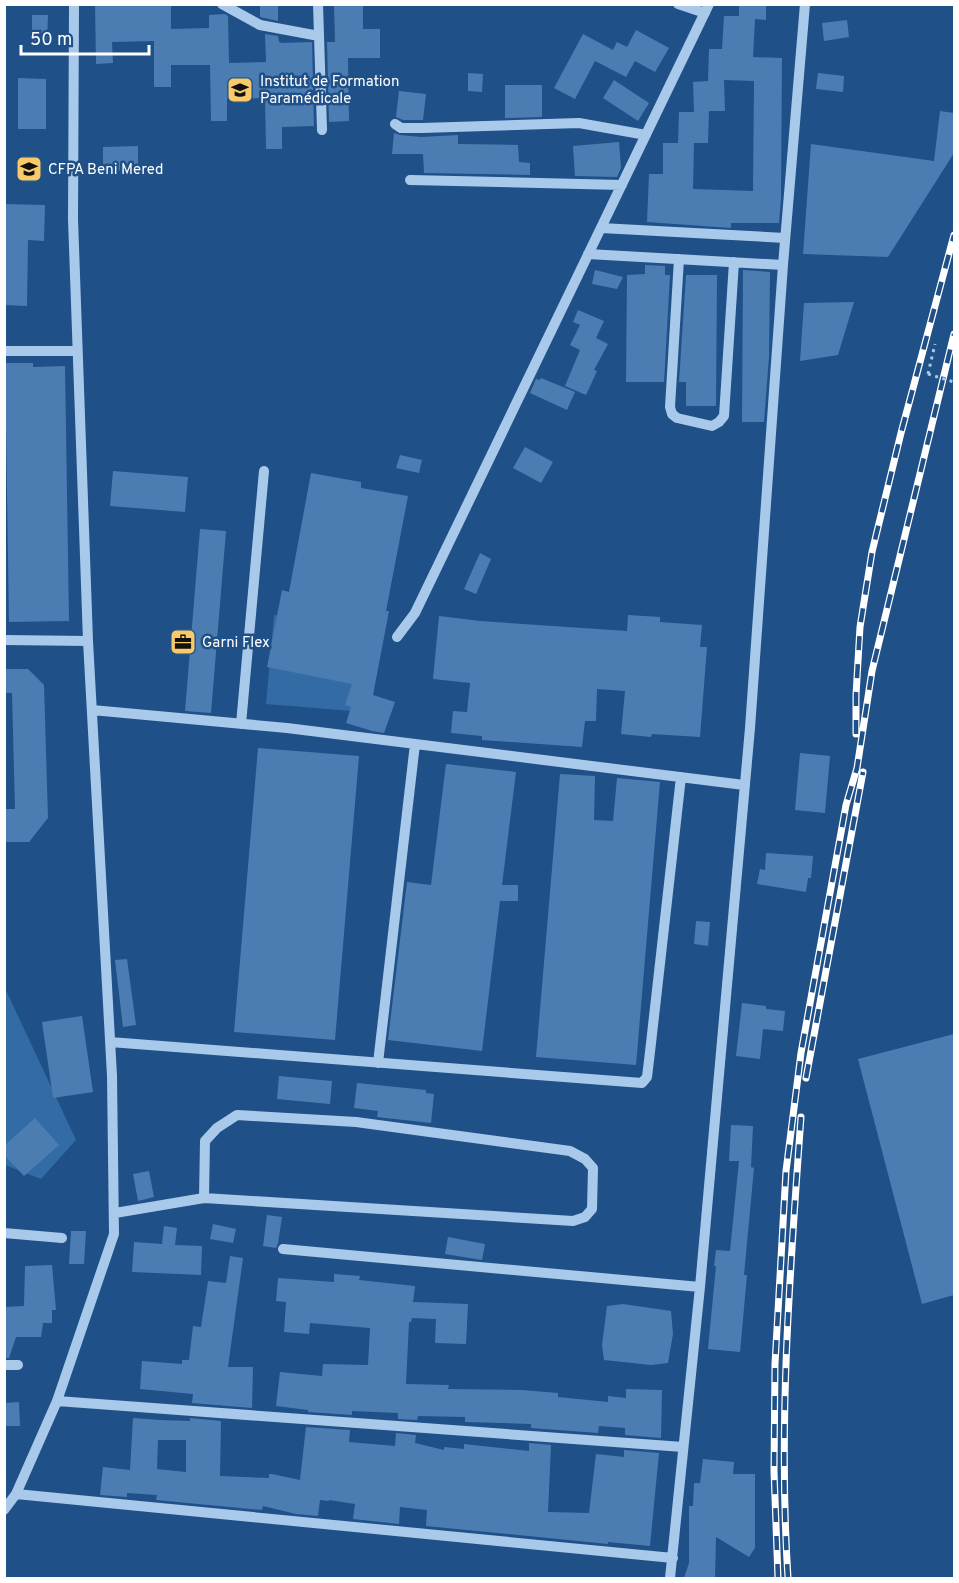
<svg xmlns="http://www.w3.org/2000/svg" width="959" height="1583" viewBox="0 0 959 1583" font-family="Overpass,sans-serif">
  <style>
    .green { fill: #336ba5 }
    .building { fill: #4c7db2; fill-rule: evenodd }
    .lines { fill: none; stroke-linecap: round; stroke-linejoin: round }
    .path { stroke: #a9c9eb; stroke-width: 3; stroke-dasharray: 3 4.5; stroke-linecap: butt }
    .minor { stroke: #a9c9eb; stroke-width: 10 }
    .rail-casing { stroke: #fff; stroke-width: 7 }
    .rail { stroke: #1f5088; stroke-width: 4.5; stroke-dasharray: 14; stroke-linecap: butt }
    .path-bridge { stroke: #a9c9eb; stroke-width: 3; stroke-dasharray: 3 4.5; stroke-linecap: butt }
    .labels { text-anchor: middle; stroke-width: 5; stroke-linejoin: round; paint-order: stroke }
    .poi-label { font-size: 15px; fill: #fff; stroke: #1f5088; text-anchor: start }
  </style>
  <rect width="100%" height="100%" fill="#1f5088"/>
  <path class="green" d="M 274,615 L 371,623 L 364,712 L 266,704 Z
    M 4,986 L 76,1140 L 41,1179 L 5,1165 Z"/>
  <path class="building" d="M 95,4 L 171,4 L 171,29 L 209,28 L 209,15 L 225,14 L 228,16 L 229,63 L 266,62 L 265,34 L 278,36 L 279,42 L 282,43 L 312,42 L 314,126 L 282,127 L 282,149 L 266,149 L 265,98 L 227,99 L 227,121 L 211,121 L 210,65 L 171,65 L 171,87 L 154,87 L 154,41 L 112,42 L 113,63 L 96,64 Z
    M 260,4 L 278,4 L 278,21 L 260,17 Z
    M 334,4 L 363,4 L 363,29 L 380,29 L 380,58 L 348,58 L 349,121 L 329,122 L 327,42 L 335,42 Z
    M 739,4 L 766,4 L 766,20 L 755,19 L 753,57 L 782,58 L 781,198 L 779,223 L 731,223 L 731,228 L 647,222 L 649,174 L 663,174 L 663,143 L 678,143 L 679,112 L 694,112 L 693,82 L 708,81 L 709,49 L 722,49 L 724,16 L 739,16 ZM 724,80 L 754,81 L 753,191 L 693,189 L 694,143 L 708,143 L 709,111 L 725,111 Z
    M 32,15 L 48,15 L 47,41 L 32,41 Z
    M 847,20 L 849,37 L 824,41 L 822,23 Z
    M 636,30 L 669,48 L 655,72 L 635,61 L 626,77 L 595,61 L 575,99 L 554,88 L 583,34 L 613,50 L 617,42 L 627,47 Z
    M 468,73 L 483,74 L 482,92 L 468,91 Z
    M 818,73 L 844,76 L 843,92 L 816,89 Z
    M 18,78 L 46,79 L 46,129 L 18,129 Z
    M 614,80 L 649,103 L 638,121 L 603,98 Z
    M 505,85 L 542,85 L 542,117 L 505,118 Z
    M 399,91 L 426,94 L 423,120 L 403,120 L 396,117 Z
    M 940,111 L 954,113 L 954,153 L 888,257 L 803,254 L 811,144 L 934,161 Z
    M 394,133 L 400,135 L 421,137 L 458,135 L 458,144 L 518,145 L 519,162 L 530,163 L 530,175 L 424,173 L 423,154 L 392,154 Z
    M 619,142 L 621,168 L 617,177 L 575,176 L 573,146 Z
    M 138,146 L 138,170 L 103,171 L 103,147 Z
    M 4,204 L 45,205 L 44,241 L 28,240 L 27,306 L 4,305 Z
    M 645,265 L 665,266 L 665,275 L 670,275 L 664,382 L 626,382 L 627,275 L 645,274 Z
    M 595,270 L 623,277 L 617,289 L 592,284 Z
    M 743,270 L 770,272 L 769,356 L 764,422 L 742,422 Z
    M 686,275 L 717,275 L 716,406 L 686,406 L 686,382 L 679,382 Z
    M 854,302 L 838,355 L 800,361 L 804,303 Z
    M 578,310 L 604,321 L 596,338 L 608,344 L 594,370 L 597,371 L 586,395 L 565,386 L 580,350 L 570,345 L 580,325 L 573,322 Z
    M 5,363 L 33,363 L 33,367 L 65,366 L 69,621 L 9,622 Z
    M 541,378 L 575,392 L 567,410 L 530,393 L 536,379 L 540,380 Z
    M 525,447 L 553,462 L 541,483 L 513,468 Z
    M 400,455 L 422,460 L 419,473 L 396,468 Z
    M 113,471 L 188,477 L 185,512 L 110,506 Z
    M 311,473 L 361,482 L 361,488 L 408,496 L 386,611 L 389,611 L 373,695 L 395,702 L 384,733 L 372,731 L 346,723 L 351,707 L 345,705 L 352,684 L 267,667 L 282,590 L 289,592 Z
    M 200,529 L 226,531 L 211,713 L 185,711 Z
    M 480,553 L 491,559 L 476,594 L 464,589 Z
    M 628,615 L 660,617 L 660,622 L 702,625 L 700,647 L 707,647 L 700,737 L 652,734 L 651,737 L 621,734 L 625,691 L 597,689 L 596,721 L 585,721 L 582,747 L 482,740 L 482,736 L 451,733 L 453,711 L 467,712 L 470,683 L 433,679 L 439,616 L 480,621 L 627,631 Z
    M 4,669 L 28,669 L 44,685 L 48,818 L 29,842 L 4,842 L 4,809 L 15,809 L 12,693 L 4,693 Z
    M 258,748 L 359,756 L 335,1040 L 234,1032 Z
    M 800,753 L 830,756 L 825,813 L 795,810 Z
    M 446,764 L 516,772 L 502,885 L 518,885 L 518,901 L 500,901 L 482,1051 L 388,1040 L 407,882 L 431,885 Z
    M 560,774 L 595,776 L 594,820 L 613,821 L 617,778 L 660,782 L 636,1065 L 536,1057 Z
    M 766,853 L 813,856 L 811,878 L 808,878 L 806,892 L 757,884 L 760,869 L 765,870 Z
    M 696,921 L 710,922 L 708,946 L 694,944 Z
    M 127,959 L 136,1025 L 123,1027 L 115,960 Z
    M 742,1003 L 766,1006 L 766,1009 L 785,1011 L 783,1031 L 763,1029 L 760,1059 L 736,1056 Z
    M 82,1016 L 93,1092 L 53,1098 L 42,1022 Z
    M 954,1034 L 954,1295 L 922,1304 L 858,1059 Z
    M 279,1076 L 332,1081 L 330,1104 L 277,1099 Z
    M 357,1083 L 426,1090 L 426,1093 L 434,1094 L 431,1123 L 377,1117 L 378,1111 L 354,1108 Z
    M 35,1118 L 59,1145 L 24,1176 L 4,1155 L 4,1146 Z
    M 731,1125 L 753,1126 L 751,1167 L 754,1168 L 744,1275 L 747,1275 L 740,1352 L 708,1349 L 716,1266 L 714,1266 L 716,1250 L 730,1251 L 739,1161 L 729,1161 Z
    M 149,1171 L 154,1197 L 138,1201 L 133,1174 Z
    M 267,1215 L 282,1217 L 278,1243 L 276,1248 L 263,1246 Z
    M 213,1224 L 236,1229 L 233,1243 L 210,1239 Z
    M 164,1226 L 177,1228 L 175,1245 L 202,1246 L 201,1275 L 132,1272 L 134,1242 L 162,1244 Z
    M 71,1231 L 86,1231 L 84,1264 L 69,1264 Z
    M 448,1237 L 485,1244 L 482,1260 L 445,1254 Z
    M 230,1256 L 243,1258 L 228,1367 L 253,1367 L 252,1408 L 192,1403 L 193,1394 L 140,1389 L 142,1361 L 182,1364 L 182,1360 L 189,1360 L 193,1326 L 201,1327 L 208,1281 L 226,1283 Z
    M 52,1265 L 56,1310 L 52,1310 L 52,1323 L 43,1323 L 41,1337 L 16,1337 L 9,1358 L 4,1358 L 4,1307 L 24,1306 L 25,1266 Z
    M 334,1274 L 360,1276 L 359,1280 L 415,1286 L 413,1302 L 468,1304 L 466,1344 L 435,1343 L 436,1319 L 412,1318 L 411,1322 L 409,1322 L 406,1384 L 449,1385 L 448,1389 L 522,1390 L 558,1393 L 558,1397 L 608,1402 L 608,1396 L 626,1398 L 626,1389 L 662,1390 L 661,1438 L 625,1435 L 625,1428 L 599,1426 L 598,1433 L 531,1428 L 531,1424 L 465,1422 L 465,1417 L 418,1416 L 417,1420 L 398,1419 L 398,1413 L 352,1411 L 352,1415 L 308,1412 L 308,1410 L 276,1406 L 280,1372 L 322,1376 L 323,1364 L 368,1365 L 370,1328 L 310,1323 L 309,1334 L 284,1332 L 286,1302 L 276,1301 L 278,1278 L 334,1282 Z
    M 623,1304 L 671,1311 L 673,1334 L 668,1363 L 651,1365 L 604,1360 L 602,1345 L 607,1306 Z
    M 19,1402 L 20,1426 L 4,1426 L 4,1403 Z
    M 133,1418 L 160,1420 L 190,1421 L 190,1418 L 221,1421 L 220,1476 L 269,1478 L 269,1474 L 272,1474 L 300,1480 L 306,1427 L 350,1430 L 349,1442 L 395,1446 L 396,1433 L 416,1435 L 415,1443 L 444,1450 L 444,1447 L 464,1449 L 464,1444 L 529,1451 L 529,1443 L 551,1445 L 548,1512 L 589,1513 L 596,1454 L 624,1457 L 624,1450 L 659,1453 L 650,1546 L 608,1542 L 608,1544 L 426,1526 L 427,1510 L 400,1507 L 399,1524 L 353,1519 L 355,1504 L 329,1500 L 329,1501 L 320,1500 L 318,1516 L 296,1514 L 263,1506 L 262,1510 L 156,1500 L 157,1495 L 127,1493 L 127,1497 L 100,1495 L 103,1467 L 130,1470 ZM 158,1440 L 186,1440 L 186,1472 L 157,1469 Z
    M 703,1459 L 734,1462 L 733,1474 L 755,1474 L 755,1548 L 749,1557 L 716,1537 L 715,1578 L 684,1578 L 689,1563 L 689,1506 L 693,1506 L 694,1483 L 700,1483 Z"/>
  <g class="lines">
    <path class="path" d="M 928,374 L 935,344"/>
    <path class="minor" d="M 222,4 L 260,25 L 319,36
      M 318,4 L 322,130
      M 678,4 L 705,13
      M 395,124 L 401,128 L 422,128 L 579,123 L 646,135
      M 410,180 L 622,185
      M 601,228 L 785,238
      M 588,254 L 783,265
      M 679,259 L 670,407 L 672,414 L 677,418 L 712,426 L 719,422 L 724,416 L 734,262
      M 4,351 L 77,351
      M 397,637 L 415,613 L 709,4
      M 4,640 L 88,641
      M 92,710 L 287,728 L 744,785
      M 241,724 L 264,471
      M 110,1042 L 642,1083 L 647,1077 L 650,1052 L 681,777
      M 378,1063 L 415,744
      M 115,1213 L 204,1198 L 573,1221 L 585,1217 L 592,1209 L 593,1168 L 585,1159 L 570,1151 L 356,1122 L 237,1115 L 217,1128 L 205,1141 L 204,1198
      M 4,1233 L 62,1238
      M 283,1249 L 700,1287
      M 4,1365 L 18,1365
      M 57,1401 L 683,1447
      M 16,1494 L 673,1558
      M 4,1510 L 16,1494 L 57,1401 L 114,1234 L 112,1076 L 88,641 L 73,219 L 74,4
      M 670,1578 L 700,1287 L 750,728 L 783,265 L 805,4"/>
    <g class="rail-casing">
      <path id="rail" d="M 856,734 L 856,695 L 860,627 L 872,552 L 901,433 L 954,235
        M 806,1078 L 863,772
        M 778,1578 L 774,1471 L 775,1364 L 786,1171 L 801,1053 L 846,805 L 857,768 L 872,671 L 954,334
        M 788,1578 C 778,1425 790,1270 801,1117"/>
    </g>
    <use href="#rail" class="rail"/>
    <path class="path-bridge" d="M 928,374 L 954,382"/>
  </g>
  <defs>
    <g id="university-square" transform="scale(1.35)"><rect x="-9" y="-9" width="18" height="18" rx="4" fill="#f9ca69" stroke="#1f5088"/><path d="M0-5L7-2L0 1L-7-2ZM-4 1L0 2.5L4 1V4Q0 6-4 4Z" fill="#111"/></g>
    <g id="office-square" transform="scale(1.35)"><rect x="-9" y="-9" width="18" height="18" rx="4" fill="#f9ca69" stroke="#1f5088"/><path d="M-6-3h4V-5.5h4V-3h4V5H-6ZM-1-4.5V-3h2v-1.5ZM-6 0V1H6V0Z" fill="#111"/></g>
  </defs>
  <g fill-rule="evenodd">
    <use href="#university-square" x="240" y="90"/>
    <use href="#university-square" x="29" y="169"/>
    <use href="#office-square" x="183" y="642"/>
  </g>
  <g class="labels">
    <g class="poi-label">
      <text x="260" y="86">Institut de Formation<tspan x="260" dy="17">Paramédicale</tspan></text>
      <text x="48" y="174">CFPA Beni Mered</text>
      <text x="202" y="647">Garni Flex</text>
    </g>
  </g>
  <rect width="959" height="1583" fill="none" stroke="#ffffff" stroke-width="12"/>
  <path d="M21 45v9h128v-9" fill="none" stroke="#ffffff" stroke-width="3"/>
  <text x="30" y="45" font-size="18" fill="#ffffff" stroke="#1f5088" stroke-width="4.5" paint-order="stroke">50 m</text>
</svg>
